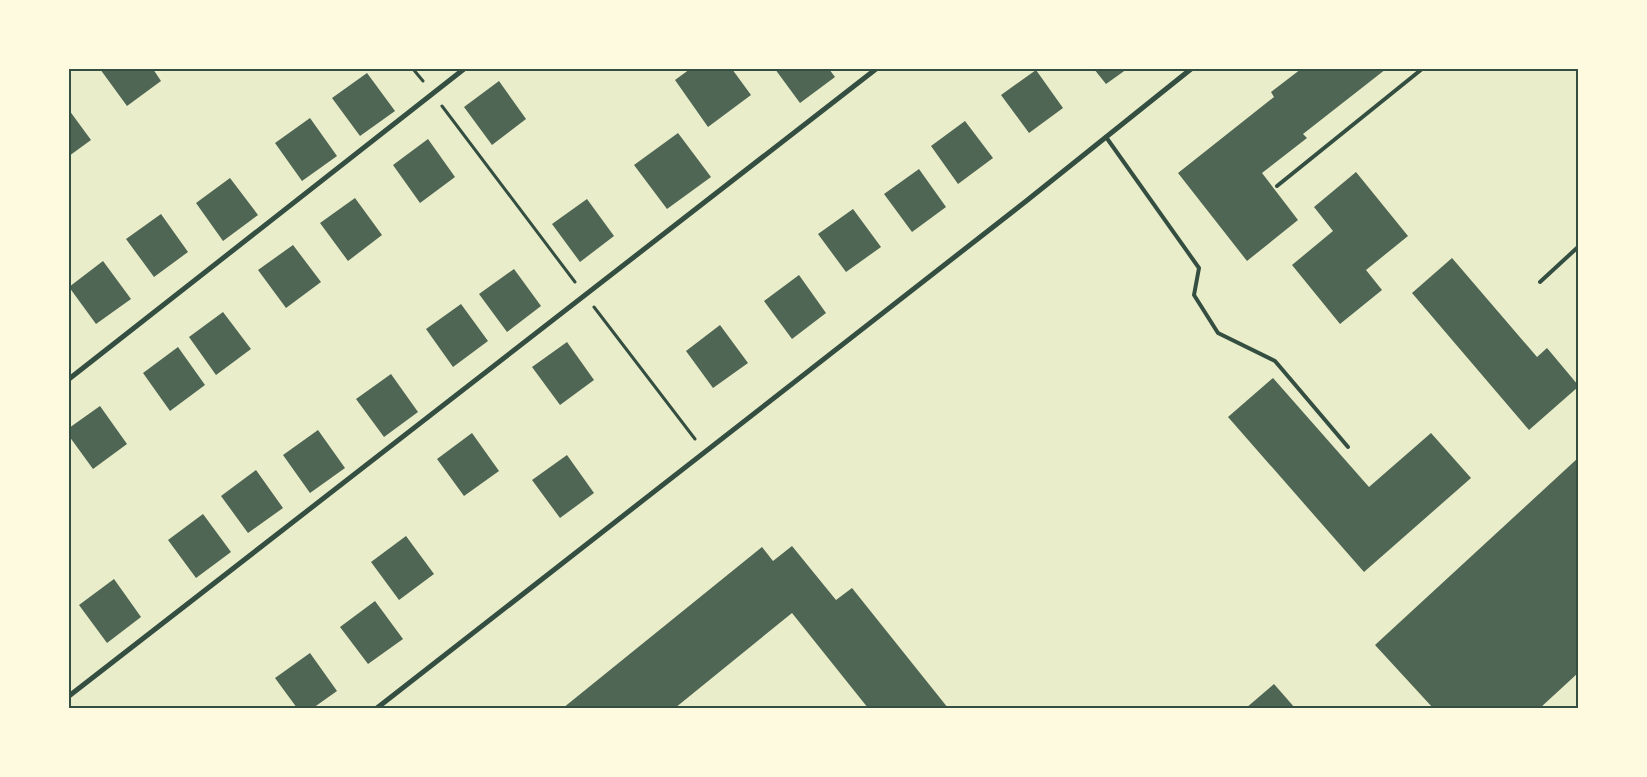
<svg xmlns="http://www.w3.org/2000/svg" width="1647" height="777" viewBox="0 0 1647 777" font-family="'Crimson Pro',serif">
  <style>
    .building { fill: #4f6655 }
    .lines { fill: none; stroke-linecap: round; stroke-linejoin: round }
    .path { stroke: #344e41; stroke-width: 3 }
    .service { stroke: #344e41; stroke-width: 4 }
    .minor { stroke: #344e41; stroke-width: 5 }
    .neatline { fill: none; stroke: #344e41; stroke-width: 2 }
  </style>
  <rect width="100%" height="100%" fill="#e9edc9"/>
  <path class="building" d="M 100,69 L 153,69 L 161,81 L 127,106 Z
    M 690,69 L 732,69 L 751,95 L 708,127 L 675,80 Z
    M 775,69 L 829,69 L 835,77 L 800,103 Z
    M 1094,69 L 1127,69 L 1106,84 Z
    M 1301,69 L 1386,69 L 1303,134 L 1307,138 L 1262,173 L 1298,220 L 1247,261 L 1178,173 L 1274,97 L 1271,92 Z
    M 1036,70 L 1063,108 L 1029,133 L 1001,95 Z
    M 367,73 L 395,111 L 360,136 L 332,98 Z
    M 499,81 L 526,119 L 492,145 L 464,107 Z
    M 69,110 L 91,140 L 69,156 Z
    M 310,118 L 337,156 L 302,181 L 275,143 Z
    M 965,121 L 993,158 L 958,184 L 931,146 Z
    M 678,133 L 711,177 L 667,209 L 634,165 Z
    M 428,139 L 455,177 L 420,203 L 393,165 Z
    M 919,169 L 946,207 L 912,232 L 884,194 Z
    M 1356,172 L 1408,236 L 1366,270 L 1382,290 L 1340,324 L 1292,265 L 1333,231 L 1314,207 Z
    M 230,178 L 258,215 L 223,241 L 196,203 Z
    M 355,198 L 382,235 L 348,261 L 320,223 Z
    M 587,199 L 614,236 L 580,262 L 552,224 Z
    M 853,209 L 881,247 L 846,272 L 818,234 Z
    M 161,214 L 188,252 L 154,277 L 126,239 Z
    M 293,245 L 321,282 L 286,308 L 258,270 Z
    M 1452,258 L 1537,357 L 1547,348 L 1578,385 L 1578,387 L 1529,430 L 1412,293 Z
    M 103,261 L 131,299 L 96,324 L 69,287 Z
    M 514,269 L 541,306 L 507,332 L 479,294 Z
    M 799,275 L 826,313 L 792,339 L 764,301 Z
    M 461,304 L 488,341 L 453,367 L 426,329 Z
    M 223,312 L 251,349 L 216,375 L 189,337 Z
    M 720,325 L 748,363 L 713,388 L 686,351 Z
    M 567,342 L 594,380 L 560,405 L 532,367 Z
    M 178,347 L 205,385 L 170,411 L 143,373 Z
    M 391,374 L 418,412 L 384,437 L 356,399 Z
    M 1273,378 L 1369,487 L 1431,433 L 1471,478 L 1364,572 L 1228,417 Z
    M 100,406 L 127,444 L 93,469 L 69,436 L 69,428 Z
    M 318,430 L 345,468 L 310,493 L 283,455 Z
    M 472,433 L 499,471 L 464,496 L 437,459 Z
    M 567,455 L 594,493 L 560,518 L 532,480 Z
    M 1578,458 L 1578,673 L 1540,708 L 1433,708 L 1375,645 Z
    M 256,470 L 283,508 L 248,533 L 221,496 Z
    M 203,514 L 231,552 L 196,578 L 168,540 Z
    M 406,536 L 434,574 L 399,600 L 371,562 Z
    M 792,546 L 836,600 L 852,588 L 948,708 L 868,708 L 792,613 L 675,708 L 563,708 L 762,547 L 773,561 Z
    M 114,579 L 141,617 L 107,643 L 79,605 Z
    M 375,601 L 403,639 L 368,664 L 340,627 Z
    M 310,653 L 337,691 L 313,708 L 297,708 L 275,678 Z
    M 1274,684 L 1295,708 L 1246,708 Z"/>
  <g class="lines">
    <path class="path" d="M 413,69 L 423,81
      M 442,106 L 575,282
      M 594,307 L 695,439"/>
    <path class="service" d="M 1106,137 L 1199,268 L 1194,295 L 1218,333 L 1275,361 L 1348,447
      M 1277,186 L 1422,69
      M 1540,282 L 1578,247"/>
    <path class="minor" d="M 69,379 L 464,69
      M 69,696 L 876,69
      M 377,708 L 1025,202 L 1191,69"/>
  </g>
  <rect width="1647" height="777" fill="none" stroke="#fefae0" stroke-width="140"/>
  <rect x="70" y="70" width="1507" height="637" class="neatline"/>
</svg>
